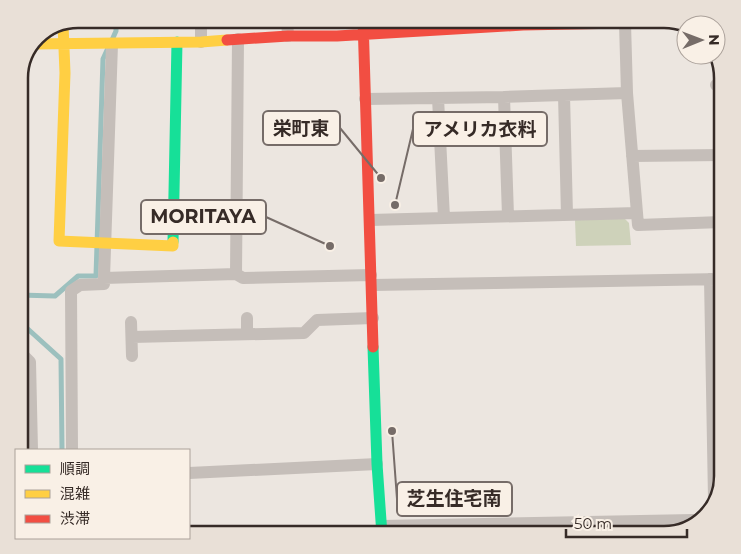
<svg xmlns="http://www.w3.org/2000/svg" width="741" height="554" viewBox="0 0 741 554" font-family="Montserrat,'Noto Sans JP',sans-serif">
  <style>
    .green { fill: #ced2ba }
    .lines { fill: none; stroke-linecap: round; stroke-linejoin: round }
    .stream { stroke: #9cc0be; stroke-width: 5 }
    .street { stroke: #c5beb9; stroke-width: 12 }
    .fast { stroke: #16e098; stroke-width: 11 }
    .slow { stroke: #ffcf43; stroke-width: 11 }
    .jam { stroke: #f24e42; stroke-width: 11 }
    .rim { fill: none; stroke: #362b27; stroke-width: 2.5 }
    .leader { fill: none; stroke: #766c68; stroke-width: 2 }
    .callout-dot { fill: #766c68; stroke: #f9f0e6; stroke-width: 2 }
    .callout { fill: #f9f0e6; stroke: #766c68; stroke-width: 2 }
    .callout-label { font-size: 19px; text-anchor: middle; font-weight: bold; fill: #362b27 }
  </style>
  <rect width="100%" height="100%" fill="#ece6e0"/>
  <path class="green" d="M 624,218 L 629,223 L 631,245 L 576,246 L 575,220 Z"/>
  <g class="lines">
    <path class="stream" d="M 112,40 L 116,31 L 116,19
      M 19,295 L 55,296 L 78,276 L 96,276 L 103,59 L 108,48
      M 19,321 L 61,359 L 62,450"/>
    <path class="street" d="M 201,19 L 201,42
      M 287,19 L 288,36
      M 625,23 L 627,93 L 638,225 L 722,222
      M 716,85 L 722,85
      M 564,95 L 567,215
      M 504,97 L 508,216
      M 438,98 L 444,218
      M 365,99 L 504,97 L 627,93
      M 632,156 L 722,155
      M 370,220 L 637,213
      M 236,274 L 238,39
      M 104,278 L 112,44
      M 710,279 L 714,499
      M 372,285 L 722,279
      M 247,318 L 247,334
      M 131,322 L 132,356
      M 132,337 L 304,333 L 317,320 L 373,318
      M 19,351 L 30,362 L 32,450
      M 72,450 L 71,291 L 80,285 L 104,284 L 104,278 L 236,274 L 243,278 L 371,275
      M 189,473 L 377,464
      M 382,526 L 694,520"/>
    <path class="fast" d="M 173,242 L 177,42
      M 373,347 L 377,464 L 382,535"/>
    <path class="slow" d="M 63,24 L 65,73 L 59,241 L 173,246 L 173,242
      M 33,44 L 201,42 L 227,40"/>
    <path class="jam" d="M 363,19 L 373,347
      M 227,40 L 288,36 L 337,36 L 523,25 L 674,22"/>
  </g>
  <path d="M0 0H741V554H0ZM78 28H664A50 50 0 0 1 714 78V476A50 50 0 0 1 664 526H78A50 50 0 0 1 28 476V78A50 50 0 0 1 78 28Z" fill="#e9e0d7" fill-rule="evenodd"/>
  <path class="rim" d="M78 28H664A50 50 0 0 1 714 78V476A50 50 0 0 1 664 526H78A50 50 0 0 1 28 476V78A50 50 0 0 1 78 28Z"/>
  <path class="leader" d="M381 178L340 128M395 205L413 129M330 246L266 217M392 431L397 499"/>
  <g class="callout-dot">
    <circle cx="381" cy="178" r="5"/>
    <circle cx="395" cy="205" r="5"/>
    <circle cx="330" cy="246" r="5"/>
    <circle cx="392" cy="431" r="5"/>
  </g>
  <g class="callout">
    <rect x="263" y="111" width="77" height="34" rx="5"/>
    <rect x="413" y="112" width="134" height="34" rx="5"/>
    <rect x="141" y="200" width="125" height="34" rx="5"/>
    <rect x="397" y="482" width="115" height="34" rx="5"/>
  </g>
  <g class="callout-label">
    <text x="301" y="135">栄町東</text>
    <text x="480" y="136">アメリカ衣料</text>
    <text x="203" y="223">MORITAYA</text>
    <text x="454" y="505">芝生住宅南</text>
  </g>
  <rect x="15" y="449" width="175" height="90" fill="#f9f0e6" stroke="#aba19a"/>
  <rect x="25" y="465" width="25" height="8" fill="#16e098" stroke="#aba19a"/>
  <text x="60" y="474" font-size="15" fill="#362b27">順調</text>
  <rect x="25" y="490" width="25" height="8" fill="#ffcf43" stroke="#aba19a"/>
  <text x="60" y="499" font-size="15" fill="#362b27">混雑</text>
  <rect x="25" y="515" width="25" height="8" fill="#f24e42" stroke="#aba19a"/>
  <text x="60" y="524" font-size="15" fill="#362b27">渋滞</text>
  <g transform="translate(701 40) rotate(89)"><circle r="24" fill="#f9f0e6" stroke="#aba19a"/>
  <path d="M0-4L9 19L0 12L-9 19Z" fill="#766c68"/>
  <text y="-8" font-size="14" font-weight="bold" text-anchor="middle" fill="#362b27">N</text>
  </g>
  <path d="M566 529v8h121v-8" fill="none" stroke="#362b27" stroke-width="2.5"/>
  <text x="574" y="529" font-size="15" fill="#362b27" stroke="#f9f0e6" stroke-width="4" paint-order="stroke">50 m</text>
</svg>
